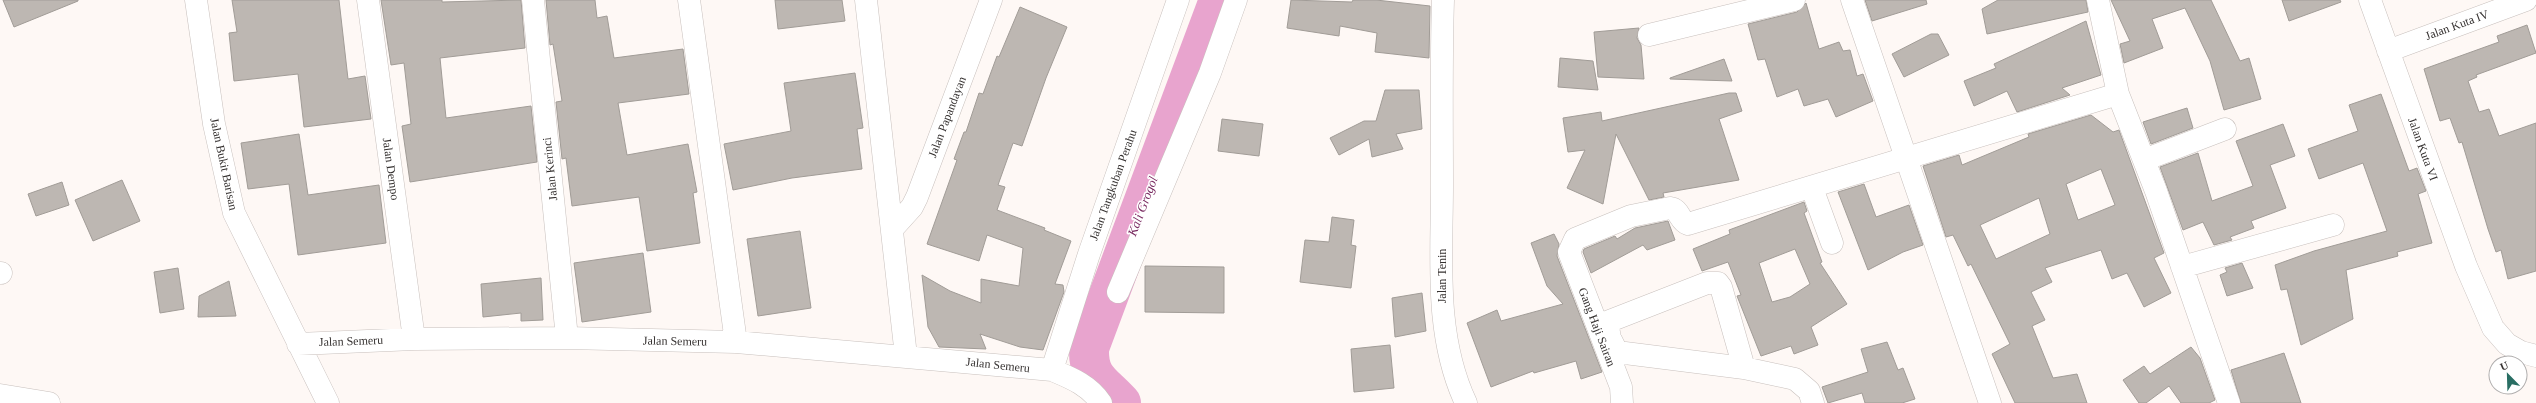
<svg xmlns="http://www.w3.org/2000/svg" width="2536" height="403" viewBox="0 0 2536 403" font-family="'Times New Roman',serif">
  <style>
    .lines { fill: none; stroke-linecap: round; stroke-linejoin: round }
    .river { stroke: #e8a4ce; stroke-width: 40 }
    .building { fill: #bdb7b2; stroke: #a19c97; fill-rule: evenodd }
    .minor-casing { stroke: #c8c0bd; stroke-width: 23 }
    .minor { stroke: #fff; stroke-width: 22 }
    .labels { text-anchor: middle; stroke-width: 3; stroke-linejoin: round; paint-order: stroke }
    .street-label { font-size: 12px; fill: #363231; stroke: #fff }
    .water-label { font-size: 13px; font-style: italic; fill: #7a2c62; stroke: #fff }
  </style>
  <rect width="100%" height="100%" fill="#fef8f5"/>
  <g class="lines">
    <path class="river" d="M 1121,403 C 1102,382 1088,379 1089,348 L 1219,0"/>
  </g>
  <path class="building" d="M 3,0 L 78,0 L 78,1 L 14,27 Z
    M 232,0 L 339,0 L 348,79 L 365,76 L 371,119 L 304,127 L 298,74 L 234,81 L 229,33 L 237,32 Z
    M 381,0 L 442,0 L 442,2 L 521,0 L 525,48 L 440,58 L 446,118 L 531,106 L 537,162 L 410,182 L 402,126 L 411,124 L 404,63 L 391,65 Z
    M 546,0 L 595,0 L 597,18 L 607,16 L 614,58 L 683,49 L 689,94 L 618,103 L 627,155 L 688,144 L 697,192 L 693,193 L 700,243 L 647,251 L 639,197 L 572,206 L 566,158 L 562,159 L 556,102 L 562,101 L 553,44 L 550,45 Z
    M 775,0 L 842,0 L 845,21 L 778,29 Z
    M 1291,0 L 1352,2 L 1353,0 L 1376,0 L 1430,6 L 1429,58 L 1375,52 L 1377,33 L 1340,26 L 1339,36 L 1287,28 Z
    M 1865,0 L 1926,0 L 1927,4 L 1872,21 Z
    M 1998,0 L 2086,0 L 2088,12 L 1987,34 L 1982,9 Z
    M 2111,0 L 2211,0 L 2240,61 L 2249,58 L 2261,99 L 2224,110 L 2210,61 L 2185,8 L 2152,19 L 2163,48 L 2124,63 L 2120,44 L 2130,41 Z
    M 2282,0 L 2340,0 L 2341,2 L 2289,21 Z
    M 1806,3 L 1819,49 L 1839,42 L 1843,51 L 1850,50 L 1857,76 L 1863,74 L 1873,101 L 1836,117 L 1828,99 L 1804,106 L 1798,89 L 1777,97 L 1765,59 L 1758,60 L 1748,24 L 1797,12 Z
    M 1020,7 L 1067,27 L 1046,78 L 1022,146 L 1013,143 L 998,185 L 1005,187 L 997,210 L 1045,228 L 1044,230 L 1071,241 L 1055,284 L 1063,285 L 1064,292 L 1043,350 L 1020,347 L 980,334 L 986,349 L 939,347 L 928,327 L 922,275 L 950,291 L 981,303 L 981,279 L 1019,286 L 1023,248 L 987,235 L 979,261 L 927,244 L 957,160 L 954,159 L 964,132 L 966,132 L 979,93 L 983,94 L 997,56 L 999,57 Z
    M 2086,21 L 2101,75 L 2062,88 L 2070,95 L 2017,112 L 2007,91 L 1974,106 L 1964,81 L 1996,68 L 1994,64 Z
    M 2527,25 L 2536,53 L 2476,75 L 2477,77 L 2468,81 L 2479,112 L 2489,109 L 2499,136 L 2536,123 L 2536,271 L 2508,279 L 2501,250 L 2496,252 L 2488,229 L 2462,142 L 2459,143 L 2450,118 L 2440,121 L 2424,69 L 2499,42 L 2497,36 Z
    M 1639,28 L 1637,38 L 1641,45 L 1644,79 L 1598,77 L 1594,32 Z
    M 1931,34 L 1938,34 L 1949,55 L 1904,77 L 1892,54 Z
    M 1560,58 L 1593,61 L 1598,90 L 1558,87 Z
    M 1724,59 L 1732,81 L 1670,79 L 1670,78 Z
    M 855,73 L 863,128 L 857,129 L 862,169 L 792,178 L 733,190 L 724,144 L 791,131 L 784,83 Z
    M 1385,90 L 1419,90 L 1422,129 L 1396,134 L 1403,149 L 1372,157 L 1369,139 L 1339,155 L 1330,138 L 1364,121 L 1376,121 Z
    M 1729,93 L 1736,93 L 1742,111 L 1719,119 L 1739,180 L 1663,193 L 1664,197 L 1649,200 L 1616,134 L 1603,204 L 1567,188 L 1585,150 L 1568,152 L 1563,118 L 1601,112 L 1602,121 Z
    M 2381,94 L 2409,171 L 2417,168 L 2426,191 L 2418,194 L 2432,243 L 2397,252 L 2398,256 L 2346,270 L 2353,319 L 2301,345 L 2287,289 L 2281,290 L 2275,265 L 2314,251 L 2387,231 L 2363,163 L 2319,179 L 2308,149 L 2358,131 L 2349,105 Z
    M 2187,108 L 2193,128 L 2151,144 L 2143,122 Z
    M 2091,115 L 2113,132 L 2119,130 L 2164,253 L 2154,258 L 2171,293 L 2144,307 L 2127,273 L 2112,279 L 2101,250 L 2045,268 L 2052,282 L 2031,292 L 2045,320 L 2032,326 L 2053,378 L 2077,374 L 2087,403 L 2015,403 L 1992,354 L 2010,344 L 1971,264 L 1968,266 L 1953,235 L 1946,237 L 1923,166 L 1959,155 L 1962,165 L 2029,137 L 2028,134 ZM 2101,169 L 2115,205 L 2078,220 L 2066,184 ZM 2039,198 L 2050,234 L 1996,259 L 1980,225 Z
    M 1222,119 L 1263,124 L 1259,156 L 1218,151 Z
    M 2283,124 L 2295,156 L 2270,165 L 2286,208 L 2251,221 L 2254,228 L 2230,237 L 2232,240 L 2214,245 L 2203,222 L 2183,230 L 2160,167 L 2198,153 L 2212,201 L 2253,186 L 2236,141 Z
    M 299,134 L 308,195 L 379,185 L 386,243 L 298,255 L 289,184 L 248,189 L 241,143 Z
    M 122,180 L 140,221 L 93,241 L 75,200 Z
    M 62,182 L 69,205 L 36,216 L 28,194 Z
    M 1864,184 L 1876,217 L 1909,205 L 1923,245 L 1903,252 L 1868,270 L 1838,192 Z
    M 1804,202 L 1807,211 L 1804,213 L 1822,262 L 1820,263 L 1847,304 L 1811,327 L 1818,345 L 1794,354 L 1791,346 L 1761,356 L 1737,296 L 1741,295 L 1728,262 L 1702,271 L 1693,249 L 1730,234 L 1729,230 ZM 1795,249 L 1810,284 L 1790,297 L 1772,302 L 1759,263 Z
    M 1332,217 L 1354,220 L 1351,245 L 1356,246 L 1351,288 L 1300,282 L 1305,240 L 1329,242 Z
    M 1668,221 L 1675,240 L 1647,250 L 1643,245 L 1591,273 L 1583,252 L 1584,249 L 1615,236 L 1617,239 L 1635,228 Z
    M 800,231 L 811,308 L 758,316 L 747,239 Z
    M 1554,234 L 1559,244 L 1557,256 L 1602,372 L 1581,379 L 1576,361 L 1534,373 L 1533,371 L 1491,387 L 1467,323 L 1497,310 L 1501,321 L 1563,304 L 1547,286 L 1531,243 Z
    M 643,253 L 651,312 L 582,322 L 574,263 Z
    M 2242,263 L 2253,288 L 2227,296 L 2220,275 L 2227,272 L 2225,268 Z
    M 1145,266 L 1224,267 L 1224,313 L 1145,312 Z
    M 178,268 L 184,309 L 160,313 L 154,272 Z
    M 541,278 L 543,320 L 521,321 L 521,313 L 483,317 L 481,284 Z
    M 229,281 L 236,316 L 198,317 L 199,296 Z
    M 1422,293 L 1426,331 L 1395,337 L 1392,298 Z
    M 1887,342 L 1898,370 L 1903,368 L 1915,399 L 1902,403 L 1865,403 L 1862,393 L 1828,403 L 1822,387 L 1868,372 L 1861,349 Z
    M 1390,345 L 1394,388 L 1354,392 L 1351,349 Z
    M 2191,347 L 2200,358 L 2215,400 L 2209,403 L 2181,403 L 2169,386 L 2146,403 L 2139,403 L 2123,380 L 2144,366 L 2150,374 Z
    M 2284,353 L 2301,403 L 2241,403 L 2231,370 Z"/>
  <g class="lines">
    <g class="minor-casing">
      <path id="minor" d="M 196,0 L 214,124 L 234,213 L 328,403
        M 368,0 L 414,339
        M 533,0 L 567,338
        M 689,0 L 736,342
        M 866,0 L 906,356
        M 1443,0 C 1441,62 1442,123 1442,185 C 1442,259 1434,335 1466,403
        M 1852,0 L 1990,403
        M 2098,0 L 2118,94 L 2156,191 L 2229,403
        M 2370,0 L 2466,266 L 2493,328 L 2507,344 L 2521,352 L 2536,356
        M 1649,35 L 1794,0
        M 2388,51 L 2526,0
        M 2144,160 L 2225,129
        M 1812,188 L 1832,243
        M 893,228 L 912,207 L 917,197 L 991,0
        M 2182,267 L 2333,225
        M 0,273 L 1,273
        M 1118,292 L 1210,73 L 1236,0
        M 298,344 L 414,339 L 567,338 L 736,342 L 1052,370 C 1071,378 1089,385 1101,403
        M 1744,368 L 1721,287 L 1718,283 L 1707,283 L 1607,322 L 1610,338 L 1617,352 L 1744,368 L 1795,379 L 1809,391 L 1813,403
        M 1052,370 L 1089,254 L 1178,0
        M 0,395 L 49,403
        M 1622,403 L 1621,387 L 1569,252 L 1575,239 L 1631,216 L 1670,208 C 1680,209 1679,221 1688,224 L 2118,94"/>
    </g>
    <use href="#minor" class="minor"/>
  </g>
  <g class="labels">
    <g class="street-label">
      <text transform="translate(2457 25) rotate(-20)" y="4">Jalan Kuta IV</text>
      <text transform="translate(947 117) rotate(-69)" y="4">Jalan Papandayan</text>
      <text transform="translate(2423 149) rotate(70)" y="4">Jalan Kuta VI</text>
      <text transform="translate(224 164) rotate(78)" y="4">Jalan Bukit Barisan</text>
      <text transform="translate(391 169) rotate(82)" y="4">Jalan Dempo</text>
      <text transform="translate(550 169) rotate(-96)" y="4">Jalan Kerinci</text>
      <text transform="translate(1113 185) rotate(-70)" y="4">Jalan Tangkuban Perahu</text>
      <text transform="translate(1442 276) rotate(-90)" y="4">Jalan Tenin</text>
      <text transform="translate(1597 327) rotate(69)" y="4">Gang Haji Sairan</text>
      <text transform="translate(351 341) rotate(-2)" y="4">Jalan Semeru</text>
      <text transform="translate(675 341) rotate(1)" y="4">Jalan Semeru</text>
      <text transform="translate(998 365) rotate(6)" y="4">Jalan Semeru</text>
    </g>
    <g class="water-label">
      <text transform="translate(1142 206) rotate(-69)" y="5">Kali Grogol</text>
    </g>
  </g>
  <g transform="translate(2508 375) rotate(337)"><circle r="19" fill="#ffffff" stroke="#afadad"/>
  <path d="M0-3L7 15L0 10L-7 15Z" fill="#296e63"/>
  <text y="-6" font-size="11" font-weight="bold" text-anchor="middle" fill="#363231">U</text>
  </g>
</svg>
